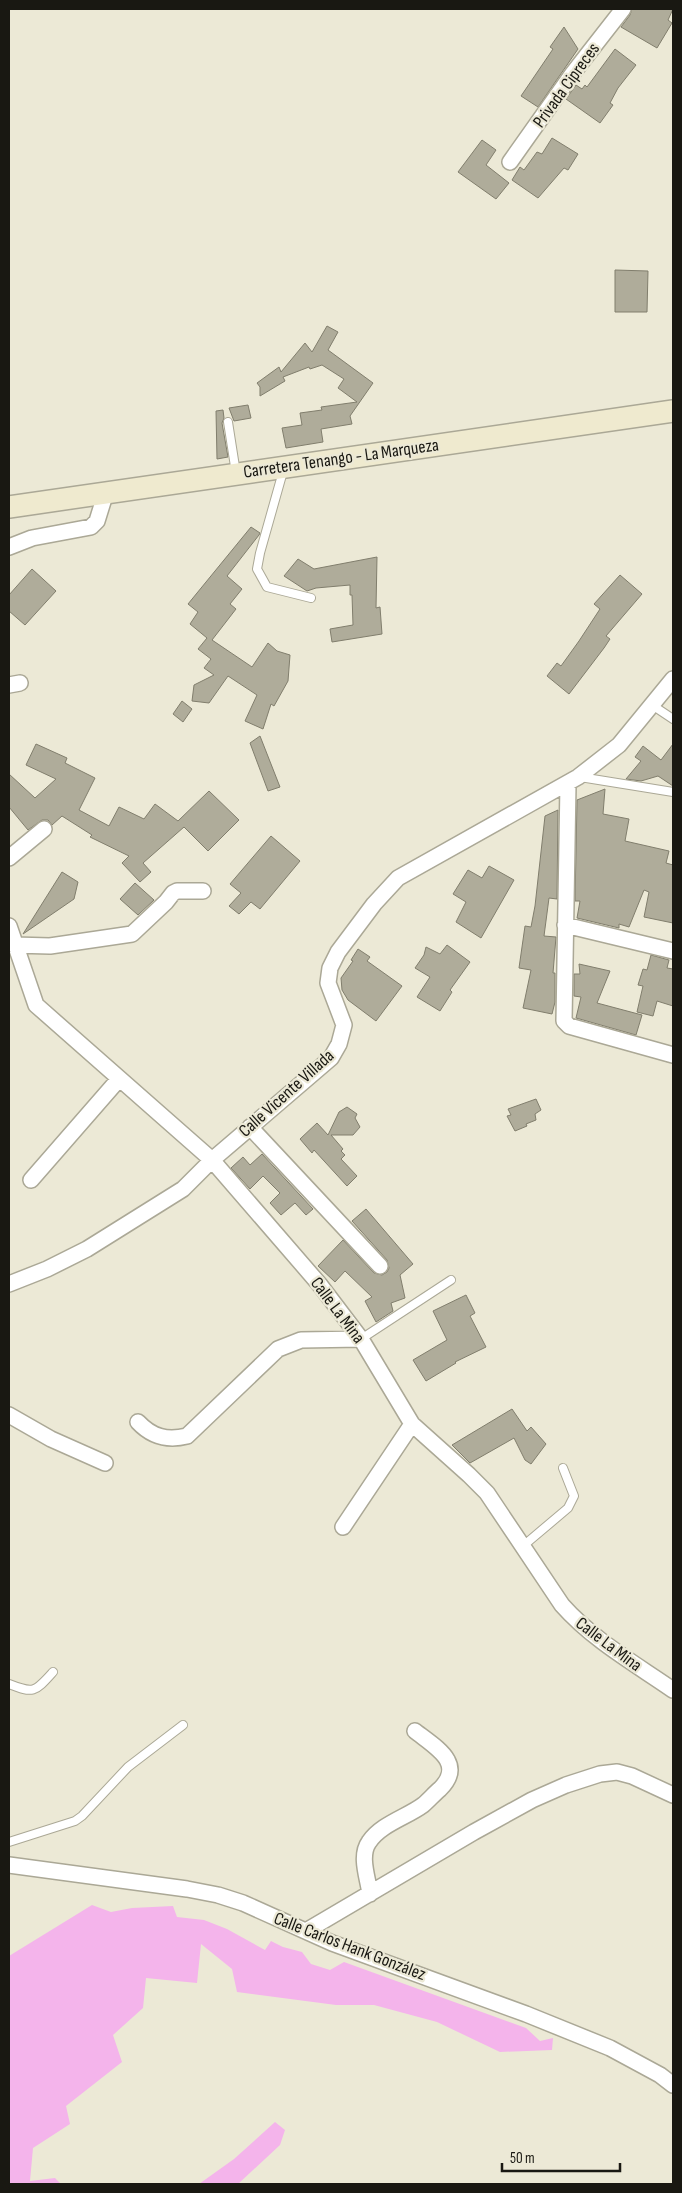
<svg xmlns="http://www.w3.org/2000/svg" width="682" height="2193" viewBox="0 0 682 2193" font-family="'Sofia Sans Condensed',sans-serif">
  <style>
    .green { fill: #f4b4eb }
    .building { fill: #afac9a; stroke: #817e6d }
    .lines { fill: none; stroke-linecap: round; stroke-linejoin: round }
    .service-casing { stroke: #aba896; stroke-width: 10 }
    .minor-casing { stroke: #aba896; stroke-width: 18 }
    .secondary-casing { stroke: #aba896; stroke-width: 24 }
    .service { stroke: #fff; stroke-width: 8 }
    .minor { stroke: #fff; stroke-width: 15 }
    .secondary { stroke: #efeacf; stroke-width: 21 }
    .labels { text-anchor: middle; stroke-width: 4.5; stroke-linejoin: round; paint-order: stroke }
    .street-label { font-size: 18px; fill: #191812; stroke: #ece9d6 }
  </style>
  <rect width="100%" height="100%" fill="#ece9d6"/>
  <path class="green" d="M 92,1905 L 111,1912 L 132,1908 L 173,1906 L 177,1917 L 204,1920 L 227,1929 L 265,1950 L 271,1941 L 283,1947 L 302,1952 L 311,1964 L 330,1970 L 344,1962 L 526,2028 L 540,2041 L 553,2038 L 552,2050 L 500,2052 L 437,2022 L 374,2005 L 336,2005 L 237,1992 L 232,1969 L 201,1944 L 197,1983 L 146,1978 L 143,2008 L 113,2035 L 122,2062 L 66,2106 L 70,2124 L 33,2148 L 30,2181 L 55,2178 L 61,2184 L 9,2184 L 9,1956 Z
    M 275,2122 L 285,2130 L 280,2145 L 238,2184 L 199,2184 L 234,2159 Z"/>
  <path class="building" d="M 632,9 L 673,9 L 668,20 L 672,23 L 657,48 L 621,27 L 630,15 Z
    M 564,27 L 578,49 L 538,107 L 521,96 L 553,49 L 550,47 Z
    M 615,49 L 636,65 L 618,88 L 610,103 L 613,105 L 600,123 L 566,99 L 576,85 L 582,89 L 585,85 L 587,87 Z
    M 552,138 L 578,154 L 568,170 L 564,168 L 538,198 L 512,180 L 520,167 L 524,170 L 537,152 L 542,154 Z
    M 482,140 L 496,150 L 486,165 L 509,183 L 496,199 L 458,172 Z
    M 615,270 L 648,271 L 647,312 L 615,312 Z
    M 327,326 L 338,332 L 328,350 L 373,383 L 350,416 L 352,424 L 321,429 L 323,442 L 286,448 L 282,428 L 302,425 L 300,413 L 322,410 L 321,407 L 357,402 L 338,388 L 344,379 L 322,365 L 310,369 L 309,367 L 283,377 L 285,381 L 260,396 L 260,387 L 257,383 L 279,367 L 281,372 L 305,343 L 312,352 Z
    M 248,405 L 251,418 L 234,421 L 229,408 Z
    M 223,410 L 224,418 L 222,423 L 228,457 L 217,459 L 216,411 Z
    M 251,527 L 260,533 L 259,535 L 227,576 L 242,589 L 230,604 L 236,609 L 212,640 L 252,667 L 268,643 L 277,651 L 290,655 L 288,681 L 274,706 L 271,704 L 263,729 L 245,721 L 257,695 L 228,676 L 209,703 L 192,701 L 194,685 L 214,675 L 204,668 L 211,659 L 198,649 L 207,638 L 190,624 L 198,612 L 188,604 Z
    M 377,557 L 376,608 L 380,607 L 382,634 L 332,642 L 330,629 L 353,625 L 352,595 L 350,595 L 350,585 L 316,588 L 307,591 L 284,576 L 298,559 L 314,569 Z
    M 32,569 L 56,591 L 25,625 L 9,611 L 9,595 Z
    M 620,575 L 642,594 L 606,636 L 610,639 L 604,648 L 569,694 L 547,676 L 557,663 L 561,666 L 579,641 L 600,609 L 594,604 Z
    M 182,701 L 192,709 L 183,722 L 173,714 Z
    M 260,736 L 280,787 L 268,791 L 250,743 Z
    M 36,744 L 67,758 L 65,763 L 95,778 L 79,810 L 109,826 L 119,807 L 144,819 L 155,804 L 178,821 L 209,791 L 239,820 L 208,851 L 184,827 L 143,863 L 151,872 L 140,882 L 122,863 L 129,856 L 90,837 L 92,835 L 62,816 L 52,825 L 48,820 L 42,820 L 28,830 L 9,807 L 9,774 L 35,798 L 56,779 L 26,765 Z
    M 673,744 L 673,786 L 658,776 L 641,781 L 626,779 L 641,761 L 635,757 L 643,746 L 661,760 Z
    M 605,789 L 603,814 L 629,819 L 625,841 L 669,851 L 666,863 L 673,865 L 673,923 L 644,917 L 649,892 L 644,890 L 629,927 L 619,924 L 619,928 L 577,918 L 580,901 L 575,901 L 577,800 Z
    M 558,810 L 557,899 L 549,898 L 544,936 L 556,937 L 553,973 L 555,973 L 555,1002 L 552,1014 L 523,1008 L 531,970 L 519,968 L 525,926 L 531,927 L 535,906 L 545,816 Z
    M 271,836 L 300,861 L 260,909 L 251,902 L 239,914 L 229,906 L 241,893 L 230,884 Z
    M 489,866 L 514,880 L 481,938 L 456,922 L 466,902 L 453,894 L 468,870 L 482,878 Z
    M 62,872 L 78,882 L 74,899 L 23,934 Z
    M 135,883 L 154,900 L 138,915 L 120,899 Z
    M 447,945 L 470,962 L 450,990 L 452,992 L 440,1011 L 417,997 L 430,977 L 415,968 L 424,955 L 426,947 L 440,954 Z
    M 358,949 L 370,957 L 367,961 L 402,986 L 376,1021 L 348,1000 L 342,990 L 341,978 L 353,961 L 351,960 Z
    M 651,955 L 669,960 L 667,968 L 673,969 L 673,1006 L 657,1001 L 653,1016 L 637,1012 L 643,986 L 638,985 L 643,969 L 647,970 Z
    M 579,964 L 610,971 L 597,1003 L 642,1015 L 636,1035 L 576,1018 L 581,997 L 574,996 L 574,974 L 580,974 Z
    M 536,1099 L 541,1110 L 535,1114 L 536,1120 L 526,1124 L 527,1126 L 515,1131 L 507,1116 L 511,1115 L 508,1109 Z
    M 347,1107 L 357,1114 L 355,1118 L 360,1127 L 353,1135 L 331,1135 L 343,1149 L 341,1151 L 345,1155 L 341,1159 L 357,1176 L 347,1186 L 314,1150 L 312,1153 L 300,1139 L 317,1123 L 328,1135 L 339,1112 Z
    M 262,1154 L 313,1209 L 306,1215 L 295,1203 L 281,1215 L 270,1203 L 280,1193 L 263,1176 L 250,1189 L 231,1168 L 243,1157 L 250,1165 Z
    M 366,1209 L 413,1264 L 400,1275 L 405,1298 L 391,1303 L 393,1311 L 376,1322 L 365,1301 L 372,1297 L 345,1271 L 335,1282 L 318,1266 L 343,1240 L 374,1273 L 382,1275 L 387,1272 L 389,1268 L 387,1260 L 352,1221 Z
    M 466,1295 L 475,1313 L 470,1316 L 486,1347 L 455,1362 L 456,1363 L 426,1381 L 413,1360 L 447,1340 L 433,1311 Z
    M 512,1409 L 527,1431 L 531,1427 L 546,1444 L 531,1464 L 525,1460 L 514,1438 L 470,1463 L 452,1445 Z"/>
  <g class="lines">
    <g class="service-casing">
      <path id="service" d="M 228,422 L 236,473
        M 284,468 L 260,553 L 257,569 L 267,587 L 311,598
        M 652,705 L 673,719
        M 580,777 L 673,792
        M 361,1339 L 451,1280
        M 523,1546 L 568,1508 L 574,1496 L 563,1468
        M 9,1684 C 34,1694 35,1692 53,1672
        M 9,1842 L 75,1821 L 82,1816 L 128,1767 L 183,1725"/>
    </g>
    <g class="minor-casing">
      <path id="minor" d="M 510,162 L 573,73 L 623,9
        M 9,547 L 32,538 L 91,527 L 97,521 L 106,492
        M 9,685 L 20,683
        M 568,784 L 564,1021 L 569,1026 L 673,1055
        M 9,858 L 44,829
        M 565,925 L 673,951
        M 9,926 L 36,1005 L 212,1160 L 320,1285 L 361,1339 L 412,1424 L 469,1475 L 487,1493 L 562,1605 C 593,1640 634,1663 673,1690
        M 14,945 L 50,946 L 132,934 L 166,902 L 173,893 L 177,891 L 203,891
        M 250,1127 L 380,1266
        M 31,1180 L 119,1079
        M 9,1284 L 47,1269 L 87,1249 L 183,1189 L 212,1160 L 331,1058 L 339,1044 L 344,1025 L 328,983 L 330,968 L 338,952 L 374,904 L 398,878 L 578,777 L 619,745 L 673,679
        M 9,1415 L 51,1439 L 105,1463
        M 138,1422 C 152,1437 167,1441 187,1436 L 278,1349 L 301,1340 L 361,1339
        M 343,1527 L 412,1424
        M 9,1865 L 187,1889 L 218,1895 L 243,1903 L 332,1943 L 526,2014 L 610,2048 L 660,2075 L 673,2085
        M 370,1894 C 368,1878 359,1856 369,1842 C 381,1824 407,1817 423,1805 C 429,1800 434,1794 440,1789 C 466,1763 435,1747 415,1731
        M 306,1931 L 474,1832 L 532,1800 L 566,1785 L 600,1774 L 617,1772 L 632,1776 L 673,1795"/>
    </g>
    <g class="secondary-casing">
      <path id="secondary" d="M 9,507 L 673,411"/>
    </g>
    <use href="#service" class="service"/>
    <use href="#minor" class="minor"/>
    <use href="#secondary" class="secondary"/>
  </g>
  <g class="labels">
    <g class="street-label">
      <text transform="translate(566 85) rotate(-54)" y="6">Privada Cipreces</text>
      <text transform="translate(341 458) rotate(-8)" y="6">Carretera Tenango - La Marqueza</text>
      <text transform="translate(286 1093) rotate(-42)" y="6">Calle Vicente Villada</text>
      <text transform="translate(338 1310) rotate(53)" y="6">Calle La Mina</text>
      <text transform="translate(609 1644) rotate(37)" y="6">Calle La Mina</text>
      <text transform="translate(350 1946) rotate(21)" y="6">Calle Carlos Hank González</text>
    </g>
  </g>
  <rect width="682" height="2193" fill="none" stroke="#191812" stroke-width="20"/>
  <path d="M502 2163v8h118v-8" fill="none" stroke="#191812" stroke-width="2.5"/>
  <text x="510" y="2163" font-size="15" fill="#191812" stroke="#ece9d6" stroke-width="4" paint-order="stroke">50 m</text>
</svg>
